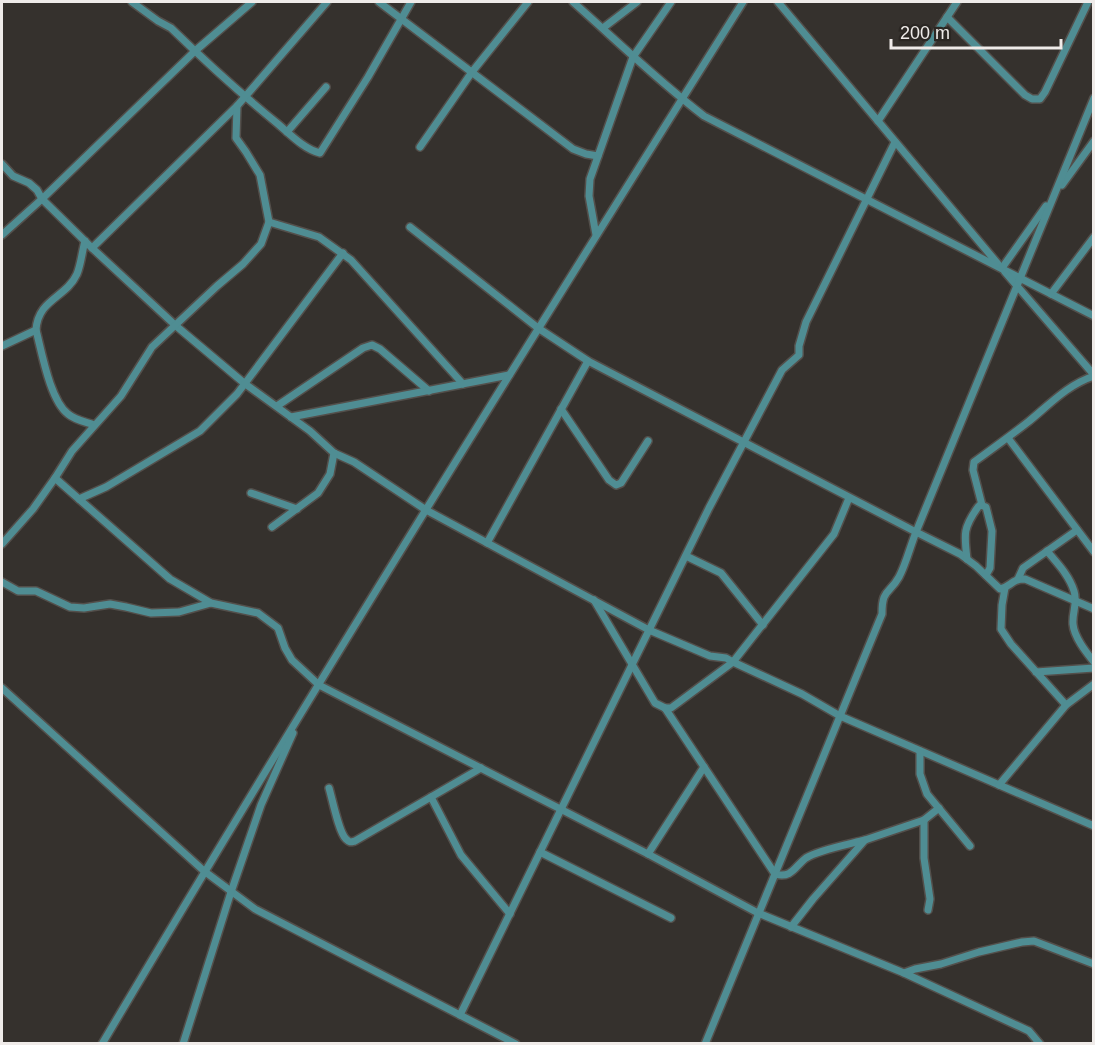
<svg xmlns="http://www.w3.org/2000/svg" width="1095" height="1045" font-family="Helvetica,sans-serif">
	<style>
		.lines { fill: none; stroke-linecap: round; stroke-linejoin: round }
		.minor-casing { stroke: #534f4b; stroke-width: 10 }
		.minor { stroke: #4f8d93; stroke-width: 7 }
	</style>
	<rect width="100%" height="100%" fill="#35312d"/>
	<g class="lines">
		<g class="minor-casing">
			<g id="minor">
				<path d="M132,2l26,19 13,7c35,34 70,66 107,96 13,11 26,25 42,29l48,-76 43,-75"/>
				<path d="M379,2l194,147 13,5 12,2"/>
				<path d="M573,2c43,38 85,79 131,114l390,200"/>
				<path d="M778,2l220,262"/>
				<path d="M947,17l78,78 7,4h8l5,-7 43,-90"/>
				<path d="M603,28l34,-26"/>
				<path d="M878,121l79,-119"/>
				<path d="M287,132l39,-45"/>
				<path d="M420,147l52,-75 56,-70"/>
				<path d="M2,164l11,12 16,7 8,7 5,9 50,49 83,77 69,58 66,48 24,22 20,9 72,48 223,120 61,26 16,2 7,4 69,32 38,22 254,110"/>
				<path d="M1062,185l32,-44"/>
				<path d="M269,222l50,15 32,23 112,124"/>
				<path d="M410,227l128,101 50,33 328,171 44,22 16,12 24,23c11,-2 11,-10 25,-10l69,30"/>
				<path d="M2,235l40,-36 153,-148 57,-49"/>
				<path d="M596,235l-7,-39 1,-17 43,-122 38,-55"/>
				<path d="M85,241c-3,11 -4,23 -8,33 -11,24 -39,25 -41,56 6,23 14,70 32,84 7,6 18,8 26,11"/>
				<path d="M92,248l145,-142"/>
				<path d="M1002,268l44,-62"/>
				<path d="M1005,272l89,103"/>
				<path d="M1051,294l43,-57"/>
				<path d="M2,346l34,-16"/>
				<path d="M277,406l86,-58 9,-3 8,4 49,42"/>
				<path d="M561,409l48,71 7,5 5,-2 27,-42"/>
				<path d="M291,417l218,-42"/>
				<path d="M1008,438l86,114"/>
				<path d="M55,478l115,101 41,24 47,10 20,15 7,20 7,12 27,25 329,169 110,59 146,60 125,58 11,13"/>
				<path d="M251,493l46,16"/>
				<path d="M79,499l27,-12 94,-56 37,-37 106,-141"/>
				<path d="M982,505l-9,-35 1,-8c18,-13 36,-26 54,-40 21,-17 39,-37 66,-46"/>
				<path d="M272,527l46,-34 12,-19 4,-21"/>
				<path d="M487,543l101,-182"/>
				<path d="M2,544l31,-35 22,-31 17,-27 49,-55 31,-49 65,-61 26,-22 18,-20 8,-22 -9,-47 -14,-23 -10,-14 1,-32 90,-104"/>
				<path d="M1047,551c10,12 22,24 27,40 4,12 -2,21 -1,33 1,13 13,28 21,38"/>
				<path d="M686,556l35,17 42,52"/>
				<path d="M967,559c-3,-25 -4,-31 11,-52l2,-2 6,2 6,24 -2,37 -4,7"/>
				<path d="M1018,579l5,-11 54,-38"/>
				<path d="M2,582l16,9h18l34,16 14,1 26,-4 16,3 25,6 28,-1 32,-9"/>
				<path d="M1005,588l-3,17 -1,24 10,15 55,61"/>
				<path d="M594,600l61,103 10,5h6l62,-46 101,-128 15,-36"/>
				<path d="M1036,672l58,-4"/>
				<path d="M2,688l202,183 51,38 261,135"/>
				<path d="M665,708l110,166c17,5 20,-8 31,-16 12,-8 44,-14 59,-18"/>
				<path d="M920,751v23l7,20 43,52"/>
				<path d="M999,785l67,-80 28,-21"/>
				<path d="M329,788c3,10 10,45 17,51 4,4 5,3 9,2l126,-73"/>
				<path d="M431,797l30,58 49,59"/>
				<path d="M924,820v38l6,41 -2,11"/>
				<path d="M540,852l131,66"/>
				<path d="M648,854l56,-87"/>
				<path d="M791,927l22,-28 52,-59 59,-20 15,-12"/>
				<path d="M904,973l11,-4 26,-5 38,-12 43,-10 12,-1 60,23"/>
				<path d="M460,1015l249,-507 73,-138 17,-15v-9l7,-24 89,-180"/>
				<path d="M102,1044c208,-351 424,-697 641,-1042"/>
				<path d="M183,1044l48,-152 30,-87 32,-72"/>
				<path d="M705,1044l177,-430c0,-26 7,-19 17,-37 7,-13 11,-30 17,-45l178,-434"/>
			</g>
		</g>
		<use href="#minor" class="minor"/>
	</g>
	<rect width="1095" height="1045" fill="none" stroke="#efebe9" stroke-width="6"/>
	<path d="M891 39v9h170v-9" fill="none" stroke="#efebe9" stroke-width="3"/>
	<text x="900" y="39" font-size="18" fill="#efebe9" stroke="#2b2723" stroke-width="4.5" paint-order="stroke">200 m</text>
</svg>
